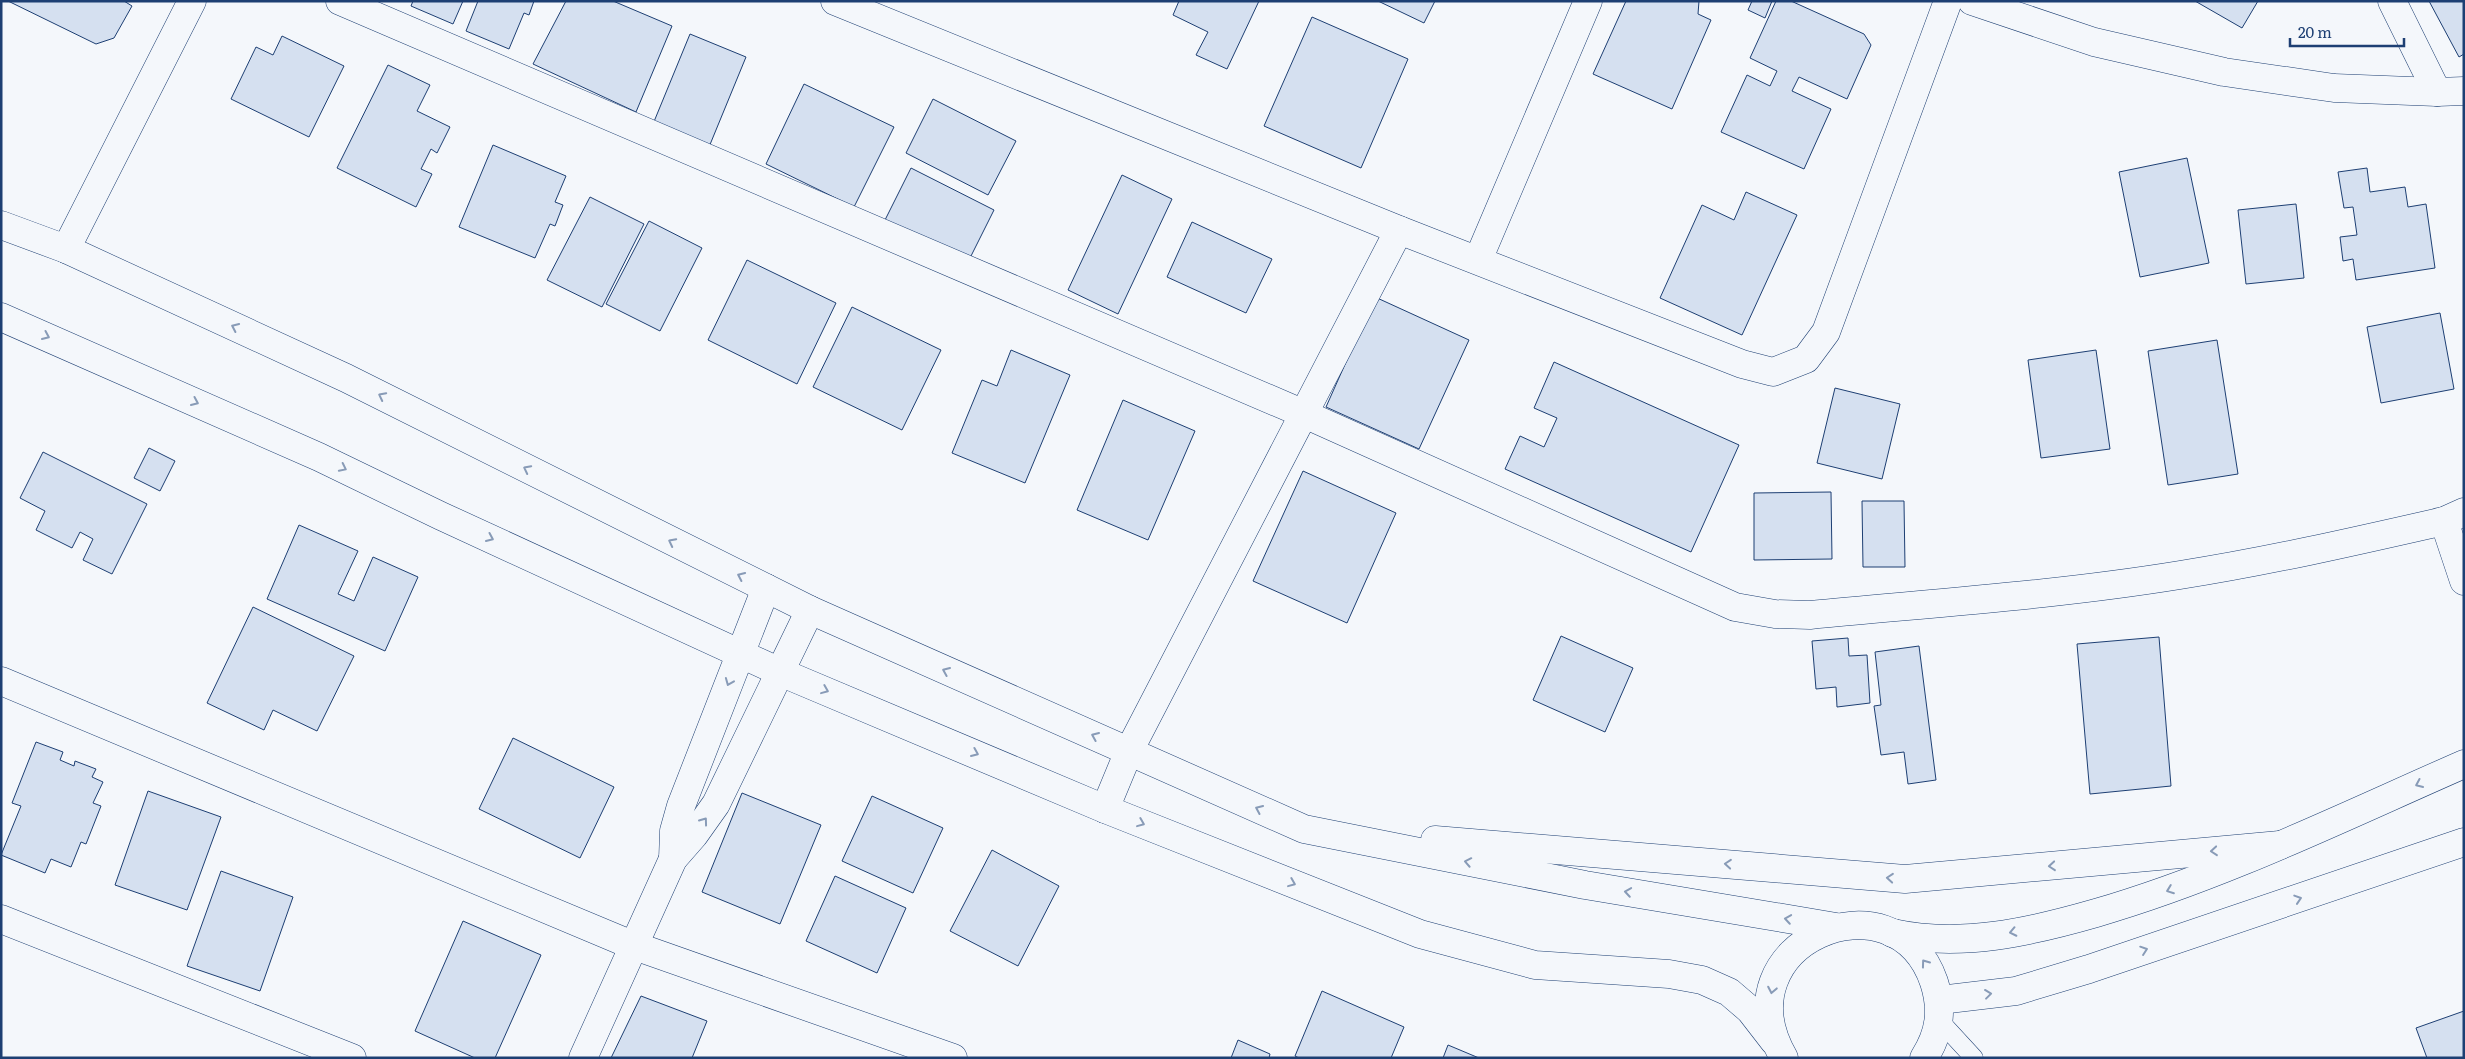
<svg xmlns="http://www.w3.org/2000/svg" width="2465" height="1059" font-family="Literata,serif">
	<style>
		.building { fill: #d5e0f0; stroke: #1d3f73 }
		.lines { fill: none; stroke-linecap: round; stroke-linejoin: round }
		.lane-casing { stroke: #1d3f73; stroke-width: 19 }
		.street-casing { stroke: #1d3f73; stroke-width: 29 }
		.secondary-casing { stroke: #1d3f73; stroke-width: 29 }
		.lane { stroke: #f4f7fb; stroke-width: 18 }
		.street { stroke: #f4f7fb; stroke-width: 28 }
		.secondary { stroke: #f4f7fb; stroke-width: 28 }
		.oneway { stroke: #889bb7 }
	</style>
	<rect width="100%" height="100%" fill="#f4f7fb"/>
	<g class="building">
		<path d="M8,1h116l8,5 -18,32 -18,6z"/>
		<path d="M413,1h50l-10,23 -42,-18z"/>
		<path d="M478,1h56l-5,14 -5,-2 -15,36 -43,-18z"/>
		<path d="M566,1h47l59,25 -36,86 -103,-48z"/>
		<path d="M1179,1h80l-32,68 -31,-14 12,-23 -35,-17z"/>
		<path d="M1378,1h57l-11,22z"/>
		<path d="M1626,1h73l-1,13 13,6 -39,89 -79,-35z"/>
		<path d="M1752,1h20l-7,17 -17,-8z"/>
		<path d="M1776,1h15l73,33 7,11 -24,54 -48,-22 -7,14 39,18 -27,60 -83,-37 26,-57 23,11 7,-15 -27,-13z"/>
		<path d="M2195,1h63l-16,27z"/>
		<path d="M2429,1h35v53l-5,3z"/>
		<path d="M1312,17l96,42 -47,109 -97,-42z"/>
		<path d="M690,34l56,23 -37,90 -56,-23z"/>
		<path d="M282,36l62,30 -35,71 -78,-38 25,-52 17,8z"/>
		<path d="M388,65l42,20 -13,26 33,16 -13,26 -6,-4 -10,20 11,5 -16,33 -79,-39z"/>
		<path d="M804,84l90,43 -40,80 -88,-43z"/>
		<path d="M933,99l83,42 -28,54 -82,-42z"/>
		<path d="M493,145l73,31 -11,26 8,3 -8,21 -5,-2 -15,34 -76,-31z"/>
		<path d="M2187,158l22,105 -69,14 -21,-105z"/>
		<path d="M911,168l83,42 -27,54 -83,-42z"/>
		<path d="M2367,168l3,24 35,-5 3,20 18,-3 9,64 -79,12 -3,-21 -10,2 -3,-24 17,-2 -4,-28 -9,1 -6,-36z"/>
		<path d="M1122,175l50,24 -54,115 -50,-24z"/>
		<path d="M1746,192l51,23 -55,120 -82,-37 42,-93 32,15z"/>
		<path d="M590,197l54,27 -42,83 -55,-27z"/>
		<path d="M2296,204l8,74 -58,6 -8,-74z"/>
		<path d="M649,221l53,27 -42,83 -54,-27z"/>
		<path d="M1192,222l80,37 -26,54 -79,-36z"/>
		<path d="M747,260l89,43 -39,81 -89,-44z"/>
		<path d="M1375,297l94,43 -50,109 -93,-42z"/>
		<path d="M852,307l89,43 -39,80 -89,-43z"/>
		<path d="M2440,313l14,76 -73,14 -14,-76z"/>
		<path d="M2217,340l21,134 -70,11 -20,-134z"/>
		<path d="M1011,350l59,25 -45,108 -73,-30 30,-73 15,6z"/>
		<path d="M2096,350l14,99 -69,9 -13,-98z"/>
		<path d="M1554,362l185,83 -48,107 -186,-83 15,-33 24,11 13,-29 -23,-10z"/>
		<path d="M1835,388l65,16 -18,75 -65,-16z"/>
		<path d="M1123,400l72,31 -47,109 -71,-30z"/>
		<path d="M149,448l26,13 -15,30 -26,-13z"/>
		<path d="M43,452l104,52 -35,70 -29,-14 10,-21 -13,-7 -8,16 -36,-18 9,-19 -25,-13z"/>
		<path d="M1303,471l93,42 -49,110 -94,-42z"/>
		<path d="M1831,492l1,67 -78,1v-67z"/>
		<path d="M1862,501h42l1,66h-42z"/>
		<path d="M299,525l59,26 -20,43 16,7 19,-44 45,20 -33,74 -118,-52z"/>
		<path d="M253,607l101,49 -37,75 -44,-21 -9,20 -57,-27z"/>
		<path d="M1561,636l72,32 -28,64 -72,-32z"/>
		<path d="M2159,637l12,149 -81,8 -13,-150z"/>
		<path d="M1848,638l1,18 18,-1 3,48 -33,4 -1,-20 -20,2 -4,-48z"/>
		<path d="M1919,646l17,134 -28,4 -4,-32 -23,3 -7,-49 7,-1 -6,-53z"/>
		<path d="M513,738l101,49 -34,71 -101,-49z"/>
		<path d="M36,742l27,10 -3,8 14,6 1,-5 21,8 -4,8 11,5 -10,21 8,3 -15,38 -5,-2 -10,25 -20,-8 -6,14 -44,-18 20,-49 -9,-3z"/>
		<path d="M148,791l73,26 -34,93 -72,-25z"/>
		<path d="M742,793l79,32 -41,99 -78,-32z"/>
		<path d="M872,796l71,32 -30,65 -71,-32z"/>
		<path d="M992,850l67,36 -41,80 -68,-35z"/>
		<path d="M221,871l72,26 -33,94 -73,-25z"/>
		<path d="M835,876l71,32 -29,65 -71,-32z"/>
		<path d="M463,921l78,34 -46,103h-20l-60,-27z"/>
		<path d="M1322,991l82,36 -13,31h-92l-4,-2z"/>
		<path d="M641,996l66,25 -15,37h-81z"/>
		<path d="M2464,1011v47h-37l-11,-30z"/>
		<path d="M1238,1040l32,14 -1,4h-38z"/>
		<path d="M1448,1045l31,13h-36z"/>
	</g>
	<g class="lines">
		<g class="lane-casing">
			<path id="lane" d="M1939,1020l35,38"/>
		</g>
		<g class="street-casing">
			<g id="street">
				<path d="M340,1l962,412 433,194 40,7 35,1c124,-12 247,-20 370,-40 89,-14 176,-34 264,-54l20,-9"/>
				<path d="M835,1l564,229 343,134 31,8 33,-13 20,-27 122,-331"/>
				<path d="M1972,1l122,41 130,30 110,16 103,4 27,-1"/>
				<path d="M2392,1l45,91"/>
				<path d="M66,249l126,-248"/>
				<path d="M1478,260l110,-259"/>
				<path d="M2444,521l20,60"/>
				<path d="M1,681l631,264 321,113"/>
				<path d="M1105,809l24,-58 270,-521"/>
				<path d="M673,859l1,-28 7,-25 85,-218"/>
				<path d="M1,919l351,139"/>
				<path d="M583,1058l90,-199 21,-24 22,-31 94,-194"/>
			</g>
		</g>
		<g class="secondary-casing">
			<g id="secondary">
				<path d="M1,225l65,24 280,129 464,232 494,219 281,56 251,42"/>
				<path d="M1,317l318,140 122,59 339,156 325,137 315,125 115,31 134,9 33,6 27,12 21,18 24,31"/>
				<path d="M1435,840l470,39 375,-34"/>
				<path d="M1892,933c69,15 138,-1 204,-20 127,-37 247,-96 368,-149"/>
				<path d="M1940,1000l76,-9 73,-22 375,-127"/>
				<path d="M1784,1058c-67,-115 111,-190 150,-76 9,28 6,51 -10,76"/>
			</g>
		</g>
		<use href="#lane" class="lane"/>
		<use href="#street" class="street"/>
		<use href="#secondary" class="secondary"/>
	</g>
	<defs><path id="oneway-chevron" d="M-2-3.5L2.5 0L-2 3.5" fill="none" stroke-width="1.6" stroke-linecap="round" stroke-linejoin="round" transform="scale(1.25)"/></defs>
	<g class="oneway">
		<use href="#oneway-chevron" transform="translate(235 327) rotate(-155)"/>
		<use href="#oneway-chevron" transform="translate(46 336) rotate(24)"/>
		<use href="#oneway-chevron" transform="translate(382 396) rotate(-153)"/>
		<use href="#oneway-chevron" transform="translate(195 402) rotate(24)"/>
		<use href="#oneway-chevron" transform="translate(343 468) rotate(26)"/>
		<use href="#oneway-chevron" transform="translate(527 469) rotate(-153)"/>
		<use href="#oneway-chevron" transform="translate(490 538) rotate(24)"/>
		<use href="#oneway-chevron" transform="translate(672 542) rotate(-153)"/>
		<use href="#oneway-chevron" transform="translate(741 576) rotate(-155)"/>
		<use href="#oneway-chevron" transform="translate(946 671) rotate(-157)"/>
		<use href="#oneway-chevron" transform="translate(729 682) rotate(112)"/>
		<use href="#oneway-chevron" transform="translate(825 690) rotate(22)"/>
		<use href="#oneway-chevron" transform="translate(1095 736) rotate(-157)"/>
		<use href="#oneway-chevron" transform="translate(975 753) rotate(23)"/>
		<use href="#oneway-chevron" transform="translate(2419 784) rotate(156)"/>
		<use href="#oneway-chevron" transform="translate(1259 809) rotate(-156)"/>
		<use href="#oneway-chevron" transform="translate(704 821) rotate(-54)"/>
		<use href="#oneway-chevron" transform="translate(1141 823) rotate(22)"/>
		<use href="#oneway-chevron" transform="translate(2214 851) rotate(175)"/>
		<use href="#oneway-chevron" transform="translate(1468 862) rotate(-169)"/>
		<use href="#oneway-chevron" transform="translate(1728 864) rotate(-175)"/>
		<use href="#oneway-chevron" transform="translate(2052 866) rotate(175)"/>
		<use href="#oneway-chevron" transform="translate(1890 878) rotate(-175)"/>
		<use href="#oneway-chevron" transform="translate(1292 883) rotate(22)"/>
		<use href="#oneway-chevron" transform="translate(2170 890) rotate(159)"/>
		<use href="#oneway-chevron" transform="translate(1628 892) rotate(-171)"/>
		<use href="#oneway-chevron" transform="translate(2298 899) rotate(-18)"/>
		<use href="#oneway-chevron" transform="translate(1788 919) rotate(-171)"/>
		<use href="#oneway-chevron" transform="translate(2013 932) rotate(168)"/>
		<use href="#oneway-chevron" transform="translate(2144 950) rotate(-19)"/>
		<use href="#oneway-chevron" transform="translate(1925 963) rotate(-126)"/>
		<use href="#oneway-chevron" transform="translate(1772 990) rotate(101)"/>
		<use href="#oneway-chevron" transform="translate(1988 994) rotate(-7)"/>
	</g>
	<rect width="2465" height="1059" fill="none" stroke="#1d3f73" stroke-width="5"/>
	<path d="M2290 38v8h114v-8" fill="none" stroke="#1d3f73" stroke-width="2.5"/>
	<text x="2298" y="38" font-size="15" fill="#1d3f73" stroke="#f4f7fb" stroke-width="4" paint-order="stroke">20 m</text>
</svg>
